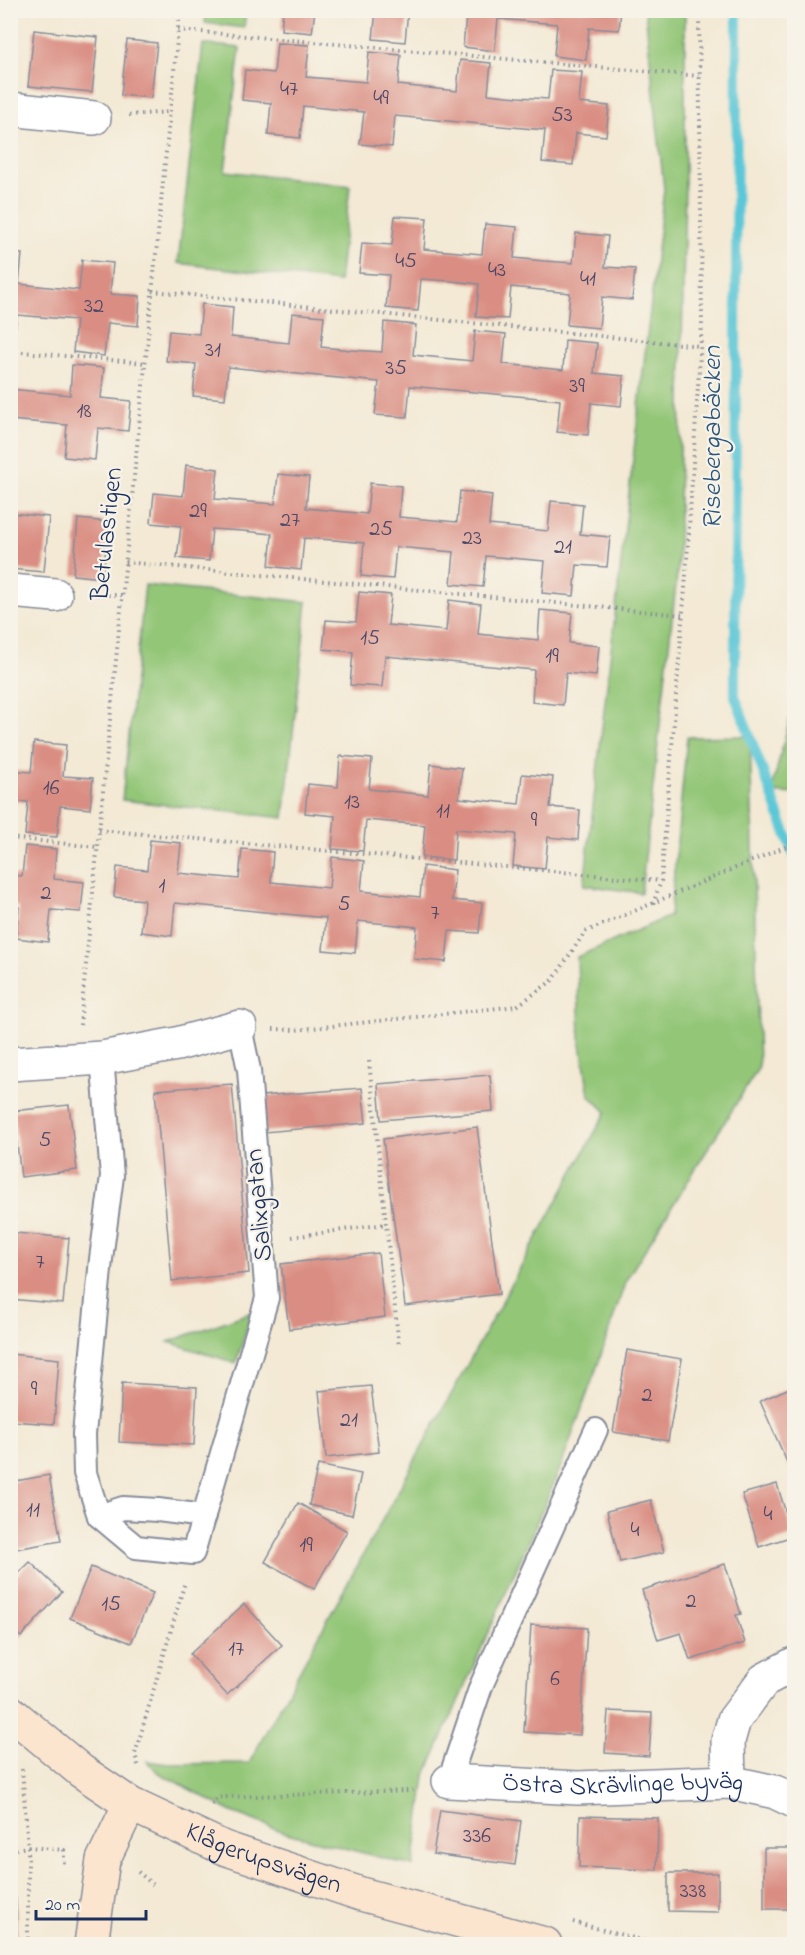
<svg xmlns="http://www.w3.org/2000/svg" width="805" height="1955" font-family="'Indie Flower',sans-serif">
	<style>
		.green { fill: #93c677; stroke: #577a6a; stroke-width: 1.5 }
		.lines { fill: none; stroke-linecap: round; stroke-linejoin: round }
		.stream { stroke: #5cc7d7; stroke-width: 10 }
		.building { fill: #da8e83 }
		.lane-casing { stroke: #878c99; stroke-width: 26 }
		.street-casing { stroke: #878c99; stroke-width: 36 }
		.secondary-casing { stroke: #878c99; stroke-width: 36 }
		.path { stroke: #878c99; stroke-width: 4; stroke-dasharray: 1.5 4.5; stroke-linecap: butt }
		.lane { stroke: #fff; stroke-width: 22 }
		.street { stroke: #fff; stroke-width: 33 }
		.secondary { stroke: #fbe5cf; stroke-width: 33 }
		.labels { text-anchor: middle; dominant-baseline: central; stroke-width: 4.5; stroke-linejoin: round; paint-order: stroke }
		.number-label { font-size: 22px; fill: #4b4767 }
		.street-label { font-size: 26px; fill: #1b2f5e; stroke: #f7f3e8 }
		.water-label { font-size: 27px; font-style: italic; fill: #2b557c; stroke: #f7f3e8 }
	</style>
	<rect width="100%" height="100%" fill="#f7f3e8"/>
	<filter id="ink" filterUnits="userSpaceOnUse"><feTurbulence type="fractalNoise" baseFrequency=".0167" numOctaves="2"/><feDisplacementMap in="SourceGraphic" scale="12" xChannelSelector="R" yChannelSelector="G"/><feConvolveMatrix kernelMatrix="1 2 1 2 8 2 1 2 1" color-interpolation-filters="sRGB"/></filter>
	<filter id="wash" filterUnits="userSpaceOnUse"><feTurbulence type="fractalNoise" baseFrequency=".008" numOctaves="4" result="noise"/><feDisplacementMap in="SourceGraphic" scale="24" xChannelSelector="R" yChannelSelector="G"/><feGaussianBlur stdDeviation="1.35" result="paint"/><feColorMatrix in="noise" values="0 0 0 0 0 0 0 0 0 0 0 0 0 0 0 0 0 1.4 0 .05"/><feComposite in="paint" operator="in"/></filter>
	<g filter="url(#wash)">
		<rect width="100%" height="100%" fill="#f3e9d4"/>
		<g class="green">
			<path d="M206,11h40l-2,17 -39,-5z"/>
			<path d="M645,11h40v171l-7,384 -37,327 -57,-8 80,-696z"/>
			<path d="M203,44l37,4 -15,123 125,15 -11,96 -161,-19z"/>
			<path d="M145,585l162,17 -23,216 -162,-18z"/>
			<path d="M794,702v92l-23,-2z"/>
			<path d="M750,736l9,331 -133,213 -29,87 -39,107 -133,303 -12,89 -126,-33 -55,-21 -75,-40 -9,-11 20,3 81,-1 357,-651 -17,-17 -9,-57 -3,-81 93,-41 17,-179z"/>
			<path d="M252,1312l-16,51 -68,-21z"/>
		</g>
		<g class="lines">
			<path class="stream" d="M737,10l-2,686 59,159"/>
		</g>
		<g id="blocks">
			<g class="building">
				<path d="M283,10h32l-3,23 -31,-3z"/>
				<path d="M376,10h32l-3,32 -32,-3z"/>
				<path d="M429,10h192l-2,20 -30,-2 -3,32 -32,-4 3,-32 -59,-5 -3,32 -32,-4 3,-31 -37,-4z"/>
				<path d="M34,30l64,7 -6,55 -64,-6z"/>
				<path d="M127,40l30,3 -6,55 -30,-3z"/>
				<path d="M277,43l32,2 -3,32 60,5 3,-30 32,3 -3,30 59,6 3,-31 31,3 -3,31 30,3 30,2 3,-29 31,2 -3,31 30,3 -3,30 -30,-3 -3,32 -31,-3 3,-32 -150,-14 -3,31 -32,-3 4,-32 -61,-6 -3,32 -32,-3 3,-32 -29,-3 3,-30 29,3z"/>
				<path d="M395,216l32,2 -3,31 58,5 3,-30 32,3 -3,31 30,3 29,2 3,-30 32,3 -3,31 30,2 -3,31 -30,-3 -3,31 -32,-3 3,-32 -59,-6 -3,32 -32,-2 3,-33 -28,-3 -30,-2 -3,32 -32,-3 3,-33 -30,-2 3,-30 30,2z"/>
				<path d="M10,253l12,1 -3,30 60,6 3,-30 31,3 -3,31 30,2 -2,30 -30,-3 -4,33 -31,-4 3,-32 -59,-5 -4,32 -3,-1z"/>
				<path d="M202,304l31,3 -2,30 58,6 3,-30 32,3 -3,31 30,3 31,2 2,-30 32,3 -3,30 59,6 3,-30 31,3 -3,30 60,6 2,-30 32,3 -3,30 30,3 -3,30 -30,-3 -3,32 -31,-3 3,-32 -150,-14 -3,31 -32,-2 4,-33 -151,-15 -3,32 -32,-3 3,-32 -30,-3 3,-30 30,3z"/>
				<path d="M72,365l32,3 -3,30 30,3 -3,30 -30,-3 -3,32 -31,-3 3,-32 -57,-5v-31l60,6z"/>
				<path d="M186,465l32,4 -3,30 60,5 3,-30 31,3 -3,31 61,6 3,-31 31,3 -2,31 58,5 3,-31 32,4 -3,30 59,6 3,-30 32,3 -3,30 30,3 -3,30 -30,-2 -3,31 -32,-3 3,-32 -59,-5 -3,31 -32,-3 3,-32 -58,-5 -3,32 -32,-3 3,-33 -30,-3 -30,-2 -3,32 -32,-4 3,-32 -29,-3 -31,-2 -3,32 -32,-3 4,-32 -30,-3 3,-30 29,3z"/>
				<path d="M10,513l39,4 -5,55 -34,-3z"/>
				<path d="M78,519l30,3 -5,56 -30,-3z"/>
				<path d="M359,592l32,3 -3,30 58,6 3,-31 32,4 -3,30 60,6 2,-30 32,3 -3,30 30,3 -3,30 -30,-3 -3,32 -31,-3 2,-32 -149,-14 -3,31 -32,-2 3,-33 -30,-3 3,-29 30,2z"/>
				<path d="M34,742l32,3 -3,31 30,2 -3,31 -30,-3 -3,31 -32,-2 3,-33 -18,-1v-31l21,2z"/>
				<path d="M340,756l32,3 -3,30 59,6 3,-31 31,4 -3,30 60,6 3,-30 31,3 -3,30 30,3 -2,30 -30,-3 -3,32 -32,-3 3,-32 -60,-5 -2,31 -32,-3 3,-32 -59,-5 -3,31 -31,-2 3,-33 -30,-3 3,-29 30,3z"/>
				<path d="M150,840l31,3 -3,30 61,6 3,-30 31,3 -2,30 58,6 3,-31 32,4 -3,30 59,6 3,-31 32,4 -3,30 30,3 -3,30 -30,-2 -3,31 -32,-3 3,-32 -59,-6 -3,32 -32,-3 3,-32 -151,-15 -3,33 -31,-4 3,-32 -30,-3 3,-30 30,3z"/>
				<path d="M25,846l31,3 -2,30 30,3 -3,30 -30,-2 -3,32 -32,-4 3,-31 -9,-1v-31l12,1z"/>
				<path d="M490,1075l3,36 -112,9 -3,-36z"/>
				<path d="M232,1084l17,189 -77,8 -17,-191z"/>
				<path d="M362,1088l4,35 -102,9 -3,-36z"/>
				<path d="M69,1105l8,65 -56,7 -8,-66z"/>
				<path d="M477,1127l22,167 -94,12 -22,-167z"/>
				<path d="M16,1233l53,5 -6,66 -53,-5z"/>
				<path d="M378,1253l7,64 -96,12 -8,-65z"/>
				<path d="M627,1350l55,9 -14,82 -55,-9z"/>
				<path d="M10,1354l49,5 -5,65 -44,-3z"/>
				<path d="M122,1383l75,4 -3,58 -75,-3z"/>
				<path d="M371,1386l8,66 -53,6 -7,-67z"/>
				<path d="M794,1386v92l-34,-77z"/>
				<path d="M318,1465l43,9 -9,41 -43,-10z"/>
				<path d="M49,1475l12,66 -51,9v-68z"/>
				<path d="M777,1484l16,52 -34,11 -17,-53z"/>
				<path d="M651,1500l13,52 -44,10 -13,-51z"/>
				<path d="M298,1503l49,28 -33,58 -49,-27z"/>
				<path d="M30,1562l32,30 -41,45 -11,-10v-45z"/>
				<path d="M725,1564l16,50 -5,1 9,28 -55,17 -9,-27 -23,7 -16,-50z"/>
				<path d="M91,1567l62,26 -22,50 -61,-25z"/>
				<path d="M244,1604l38,41 -55,50 -37,-41z"/>
				<path d="M531,1625l56,3 -7,107 -56,-3z"/>
				<path d="M794,1682v15l-4,-13z"/>
				<path d="M608,1711l44,2 -3,43 -44,-3z"/>
				<path d="M440,1810l81,11 -6,44 -82,-11z"/>
				<path d="M580,1816l78,2 -1,52 -78,-3z"/>
				<rect x="764" y="1848" width="30" height="61"/>
				<path d="M668,1873h50v39l-50,-1z"/>
				<path d="M10,1898h6l1,46h-7z"/>
			</g>
		</g>
	</g>
	<g filter="url(#ink)">
		<use href="#blocks" fill-opacity="0" stroke="#878c99" stroke-width="1.5"/>
		<g class="lines">
			<g class="lane-casing">
				<g id="lane">
					<path d="M102,1058l10,118 -11,83 -17,175 1,39 14,43 37,31 57,6 74,-255 -18,-228 -9,-43"/>
					<path d="M99,1516l24,-8 35,2 46,6"/>
					<path d="M449,1781l32,-95 115,-256"/>
				</g>
			</g>
			<g class="street-casing">
				<g id="street">
					<path d="M10,109l84,9"/>
					<path d="M10,591l45,4"/>
					<path d="M10,1064l92,-6 75,-14 63,-17"/>
					<path id="s1" d="M449,1781l129,7 151,-6 46,10 19,9"/>
					<path d="M729,1782l-1,-41 6,-21 30,-40 30,-16"/>
				</g>
			</g>
			<g class="secondary-casing">
				<g id="secondary">
					<path id="s2" d="M10,1712l71,59 49,33 94,44 137,46 184,50"/>
					<path d="M91,1944l12,-84 27,-56"/>
				</g>
			</g>
			<g class="path">
				<path d="M178,30l521,46"/>
				<path d="M129,115l41,-3"/>
				<path d="M152,291l548,55"/>
				<path d="M10,351l135,12"/>
				<path d="M125,562l557,53"/>
				<path d="M90,595h32"/>
				<path d="M99,830l562,51"/>
				<path d="M10,838l87,9"/>
				<path d="M653,904l8,-23 25,-306 16,-252 -3,-313"/>
				<path d="M80,1025l100,-1015"/>
				<path d="M273,1029l22,1 222,-24 36,-26 32,-48 209,-89"/>
				<path d="M369,1061l30,286"/>
				<path d="M292,1237l94,-13"/>
				<path d="M138,1765l-3,-11 50,-172"/>
				<path d="M22,1769l6,78v97"/>
				<path d="M212,1805l4,-7 8,-1 185,-6 7,-2"/>
				<path d="M10,1850l18,-3 36,3v16"/>
				<path d="M138,1872l18,15"/>
				<path d="M573,1922l84,22"/>
			</g>
			<use href="#lane" class="lane"/>
			<use href="#street" class="street"/>
			<use href="#secondary" class="secondary"/>
		</g>
	</g>
	<g class="labels">
		<g class="number-label">
			<text x="289" y="90">47</text>
			<text x="381" y="99">49</text>
			<text x="562" y="116">53</text>
			<text x="406" y="262">45</text>
			<text x="497" y="271">43</text>
			<text x="588" y="280">41</text>
			<text x="94" y="307">32</text>
			<text x="213" y="351">31</text>
			<text x="396" y="369">35</text>
			<text x="577" y="387">39</text>
			<text x="84" y="412">18</text>
			<text x="198" y="512">29</text>
			<text x="290" y="521">27</text>
			<text x="381" y="530">25</text>
			<text x="472" y="539">23</text>
			<text x="563" y="548">21</text>
			<text x="370" y="639">15</text>
			<text x="552" y="657">19</text>
			<text x="51" y="789">16</text>
			<text x="352" y="803">13</text>
			<text x="443" y="812">11</text>
			<text x="534" y="821">9</text>
			<text x="162" y="887">1</text>
			<text x="46" y="894">2</text>
			<text x="344" y="905">5</text>
			<text x="435" y="914">7</text>
			<text x="45" y="1141">5</text>
			<text x="40" y="1263">7</text>
			<text x="34" y="1390">9</text>
			<text x="647" y="1396">2</text>
			<text x="349" y="1421">21</text>
			<text x="33" y="1511">11</text>
			<text x="768" y="1515">4</text>
			<text x="635" y="1531">4</text>
			<text x="306" y="1546">19</text>
			<text x="691" y="1602">2</text>
			<text x="111" y="1605">15</text>
			<text x="236" y="1650">17</text>
			<text x="555" y="1680">6</text>
			<text x="477" y="1837">336</text>
			<text x="693" y="1892">338</text>
		</g>
		<g class="street-label">
			<text transform="translate(108 534) rotate(-84)">Betulastigen</text>
			<text transform="translate(260 1205) rotate(-95)">Salixgatan</text>
			<text stroke="none"><textPath href="#s1" startOffset="174">Östra Skrävlinge byväg</textPath></text>
			<text stroke="none"><textPath href="#s2" startOffset="296">Klågerupsvägen</textPath></text>
		</g>
		<g class="water-label">
			<text transform="translate(713 438) rotate(-90)">Risebergabäcken</text>
		</g>
	</g>
	<rect width="805" height="1955" fill="none" stroke="#f7f3e8" stroke-width="36"/>
	<path d="M36 1910v9h110v-9" fill="none" stroke="#1b2f5e" stroke-width="3"/>
	<text x="45" y="1910" font-size="18" fill="#1b2f5e" stroke="#f7f3e8" stroke-width="4.5" paint-order="stroke">20 m</text>
</svg>
